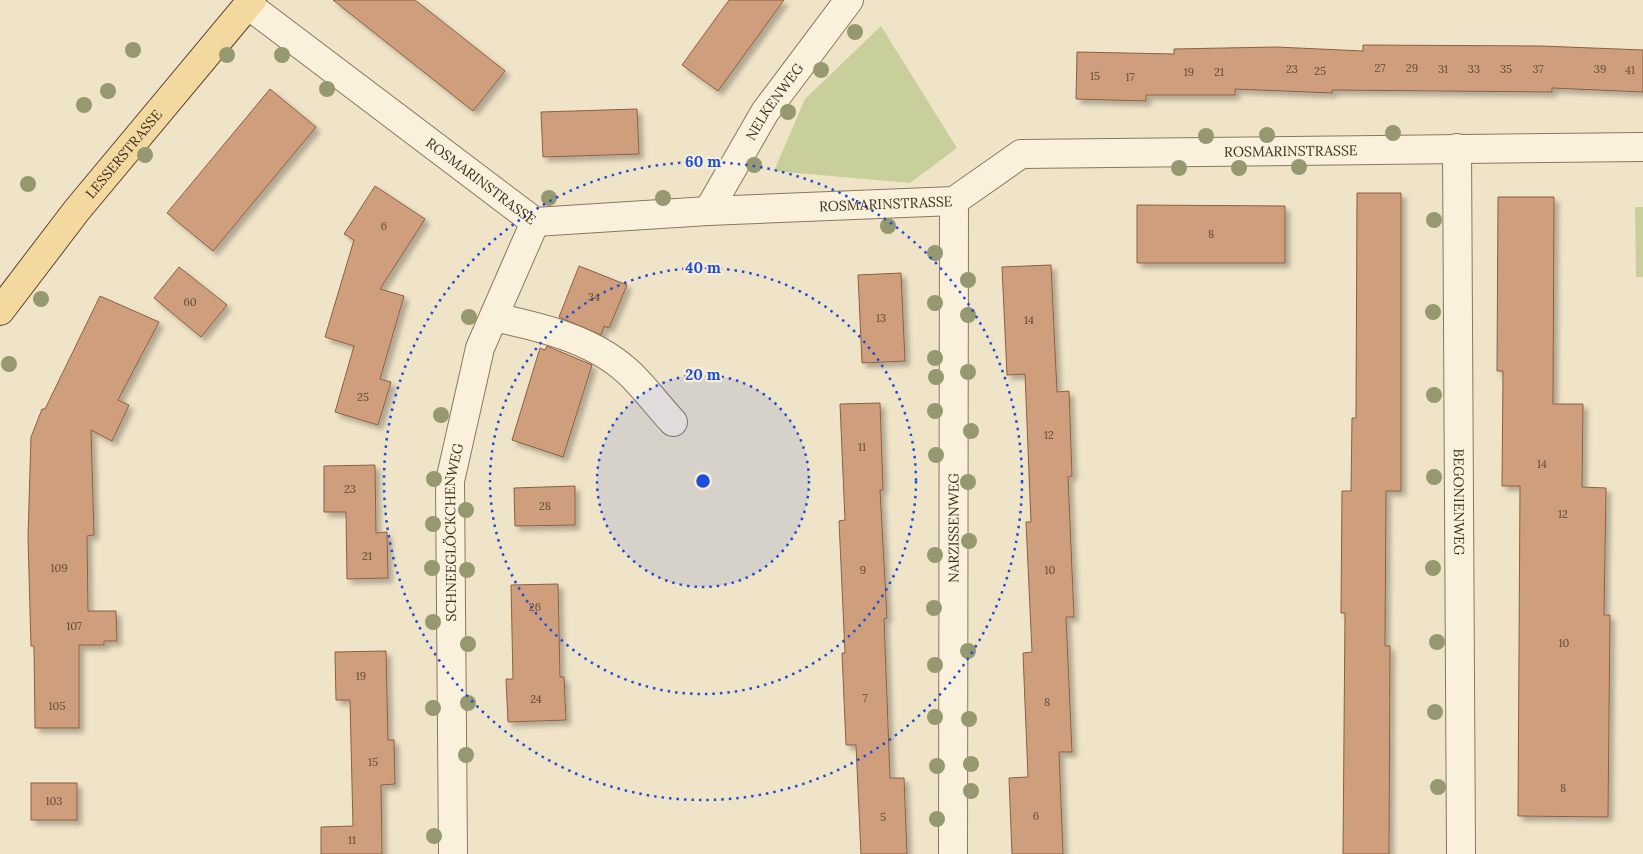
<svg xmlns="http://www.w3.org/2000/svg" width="1643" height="854" font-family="Lora,serif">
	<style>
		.green { fill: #c9cf9b }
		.building { fill: #cf9f7d; stroke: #8d5f41; filter: url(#shadow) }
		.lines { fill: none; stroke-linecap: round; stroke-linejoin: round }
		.minor-casing { stroke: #8d765c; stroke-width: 30 }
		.major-casing { stroke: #5b4430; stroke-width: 30 }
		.minor { stroke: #faf1dc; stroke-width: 28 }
		.major { stroke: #f3d9a0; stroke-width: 28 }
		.tree { fill: #96986f }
		.ring { fill: none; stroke: #1d4ed8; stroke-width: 2.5; stroke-dasharray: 2.5 5 }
		.labels { text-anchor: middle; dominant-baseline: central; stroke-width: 4.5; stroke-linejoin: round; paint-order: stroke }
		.number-label { font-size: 11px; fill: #624a37 }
		.street-label { font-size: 14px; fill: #3d2e20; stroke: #f7eed8 }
		.centre { fill: #1d4ed8; stroke: #f7eed8; stroke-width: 2.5 }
		.ring-label { font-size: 15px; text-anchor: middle; font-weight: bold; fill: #1d4ed8; stroke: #f7eed8; stroke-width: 4.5; stroke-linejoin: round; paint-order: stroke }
	</style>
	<defs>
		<filter id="shadow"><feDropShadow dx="4.5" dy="4.5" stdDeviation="2.5" flood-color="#0004"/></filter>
	</defs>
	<rect width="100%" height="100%" fill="#f0e4c8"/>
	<g class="green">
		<path d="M881,26l76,122 -47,35 -136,-12 31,-72z"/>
		<path d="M1635,207h8v70h-7z"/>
	</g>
	<g class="building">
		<path d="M333,0h82l90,71 -32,40z"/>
		<path d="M729,0h55l-66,91 -36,-26z"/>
		<path d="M1363,45l178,1 102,4v42l-91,-4v4l-220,-2v3l-97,-4v6h-89v6l-70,-2 1,-47 97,2v-5l102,-2 87,4z"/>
		<path d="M270,89l46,38 -103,124 -46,-38z"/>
		<path d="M637,109l2,45 -96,3 -2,-45z"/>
		<path d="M375,186l50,33 -45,70 24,7 -24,83 11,3 -13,43 -43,-13 19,-66 -29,-9 29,-97 -10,-6z"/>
		<path d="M1357,193h44v298h-15l-1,155h5l-1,208h-46l2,-241h-4l1,-122h9l1,-73h4z"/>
		<path d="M1498,197h56l-1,207h30l-1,83 24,1 -2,127h6l-2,202 -90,-1 2,-330h-18l1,-115h-6z"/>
		<path d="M1137,205l148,1v57h-148z"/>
		<path d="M1051,265l6,127 12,-1 3,85 -4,1 6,140h-8l6,135h-13l4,102h-51l-3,-76 19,-1 -5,-124 9,-1 -6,-130h5l-6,-148 -18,1 -5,-108z"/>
		<path d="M579,266l48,19 -18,43 -5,-2 -3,9 -42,-18z"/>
		<path d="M179,267l48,38 -26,32 -47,-39z"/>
		<path d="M901,273l4,88 -43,2 -4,-88z"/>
		<path d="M100,296l59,26 -41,78 11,5 -17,36 -21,-11 3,105 -7,1 1,75h28l1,30h-13v4h-25v83h-44l-1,-82h-3l-3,-109 3,-100 11,-28h3z"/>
		<path d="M547,346l45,19 -29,92 -51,-17 28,-92 5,2z"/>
		<path d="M880,403l3,87h-3l7,128 -3,1 6,159h14l3,76h-46l-5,-109h-10l-4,-92h3l-6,-132 6,-1 -5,-116z"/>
		<path d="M375,465l1,68 11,-1 1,46 -41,1 -1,-67h-22v-46z"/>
		<path d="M575,486v39l-60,1 -1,-38z"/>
		<path d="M558,584l2,93h4l2,43 -58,2 -2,-43h7l-2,-94z"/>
		<path d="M386,651l2,89h6l1,44 -14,1 1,69h-61v-27l32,-1 -3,-126h-14l-1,-48z"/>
		<rect x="31" y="783" width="46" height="37"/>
	</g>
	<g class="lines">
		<g class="minor-casing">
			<g id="minor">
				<path id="s1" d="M248,5l287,217 173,-11 246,-10 67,-47 622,-7"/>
				<path id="s2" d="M1457,148l4,706"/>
				<path id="s3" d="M708,211l57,-99 84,-112"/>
				<path d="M494,317c45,10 96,21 132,53 17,15 31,35 47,52"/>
				<path id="s4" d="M453,854l-3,-373 30,-133 55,-126"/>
				<path id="s5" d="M953,854l1,-653"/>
			</g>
		</g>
		<g class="major-casing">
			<g id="major">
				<path id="s6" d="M0,311l77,-101 175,-210"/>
			</g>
		</g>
		<use href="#minor" class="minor"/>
		<use href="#major" class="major"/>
	</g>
	<g class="tree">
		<circle cx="855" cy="32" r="8"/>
		<circle cx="133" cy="50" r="8"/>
		<circle cx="227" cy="55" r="8"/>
		<circle cx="282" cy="55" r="8"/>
		<circle cx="821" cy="70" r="8"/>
		<circle cx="327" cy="89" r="8"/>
		<circle cx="108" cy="91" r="8"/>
		<circle cx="84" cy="105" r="8"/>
		<circle cx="788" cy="112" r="8"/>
		<circle cx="1393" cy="133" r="8"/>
		<circle cx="1267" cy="135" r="8"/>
		<circle cx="1206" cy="136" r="8"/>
		<circle cx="145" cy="155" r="8"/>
		<circle cx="754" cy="165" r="8"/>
		<circle cx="1299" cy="167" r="8"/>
		<circle cx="1179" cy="168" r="8"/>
		<circle cx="1239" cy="168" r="8"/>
		<circle cx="28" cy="184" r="8"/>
		<circle cx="549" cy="198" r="8"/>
		<circle cx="663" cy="198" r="8"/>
		<circle cx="1434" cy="220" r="8"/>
		<circle cx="888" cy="226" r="8"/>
		<circle cx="935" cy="253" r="8"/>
		<circle cx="968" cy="280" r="8"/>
		<circle cx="41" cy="299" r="8"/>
		<circle cx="935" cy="303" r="8"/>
		<circle cx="1433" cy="312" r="8"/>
		<circle cx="968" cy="315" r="8"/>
		<circle cx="469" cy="317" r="8"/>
		<circle cx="935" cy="358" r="8"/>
		<circle cx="9" cy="364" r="8"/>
		<circle cx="968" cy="372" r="8"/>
		<circle cx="936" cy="377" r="8"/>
		<circle cx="1434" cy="395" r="8"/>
		<circle cx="935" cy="411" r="8"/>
		<circle cx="441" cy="415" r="8"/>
		<circle cx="971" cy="431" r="8"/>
		<circle cx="936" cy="455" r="8"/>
		<circle cx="1434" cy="477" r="8"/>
		<circle cx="434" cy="479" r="8"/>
		<circle cx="968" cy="482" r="8"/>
		<circle cx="466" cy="510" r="8"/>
		<circle cx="433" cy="524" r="8"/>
		<circle cx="969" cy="541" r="8"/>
		<circle cx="935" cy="555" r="8"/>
		<circle cx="432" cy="568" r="8"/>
		<circle cx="1433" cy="568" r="8"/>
		<circle cx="467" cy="570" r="8"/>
		<circle cx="934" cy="608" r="8"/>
		<circle cx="433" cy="622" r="8"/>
		<circle cx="1437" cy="642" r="8"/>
		<circle cx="468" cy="644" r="8"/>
		<circle cx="968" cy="651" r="8"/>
		<circle cx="935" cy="665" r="8"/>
		<circle cx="468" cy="703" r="8"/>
		<circle cx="433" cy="708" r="8"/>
		<circle cx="1435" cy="712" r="8"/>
		<circle cx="935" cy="717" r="8"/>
		<circle cx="969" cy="719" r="8"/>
		<circle cx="466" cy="755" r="8"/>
		<circle cx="971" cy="764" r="8"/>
		<circle cx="937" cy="766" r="8"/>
		<circle cx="1438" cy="787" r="8"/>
		<circle cx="971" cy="791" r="8"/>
		<circle cx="937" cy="819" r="8"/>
		<circle cx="434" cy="836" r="8"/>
	</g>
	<circle cx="703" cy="481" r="106" fill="#1d4ed8" fill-opacity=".12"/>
	<g class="ring">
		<circle cx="703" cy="481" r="106"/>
		<circle cx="703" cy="481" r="213"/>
		<circle cx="703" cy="481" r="319"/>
	</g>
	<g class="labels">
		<g class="number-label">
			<text x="1380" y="68">27</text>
			<text x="1412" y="68">29</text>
			<text x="1292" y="69">23</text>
			<text x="1443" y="69">31</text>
			<text x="1474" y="69">33</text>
			<text x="1506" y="69">35</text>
			<text x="1538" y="69">37</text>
			<text x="1600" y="69">39</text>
			<text x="1630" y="70">41</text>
			<text x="1320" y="71">25</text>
			<text x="1189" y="72">19</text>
			<text x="1219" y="72">21</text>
			<text x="1095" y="76">15</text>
			<text x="1130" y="77">17</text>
			<text x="384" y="226">6</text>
			<text x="1211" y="234">8</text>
			<text x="594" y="297">34</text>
			<text x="190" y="302">60</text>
			<text x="881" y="318">13</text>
			<text x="1029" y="320">14</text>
			<text x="363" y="397">25</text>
			<text x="1049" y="435">12</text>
			<text x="862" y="447">11</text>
			<text x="1542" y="464">14</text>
			<text x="350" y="489">23</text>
			<text x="545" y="506">28</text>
			<text x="1563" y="514">12</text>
			<text x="367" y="556">21</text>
			<text x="59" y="568">109</text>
			<text x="863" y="570">9</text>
			<text x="1050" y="570">10</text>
			<text x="535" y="607">26</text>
			<text x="74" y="626">107</text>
			<text x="1564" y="643">10</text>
			<text x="361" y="676">19</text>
			<text x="865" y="698">7</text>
			<text x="536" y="699">24</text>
			<text x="1047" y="702">8</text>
			<text x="57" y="706">105</text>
			<text x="373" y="762">15</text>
			<text x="1563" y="788">8</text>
			<text x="54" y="801">103</text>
			<text x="1036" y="816">6</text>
			<text x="883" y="817">5</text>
			<text x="352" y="840">11</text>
		</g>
		<g class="street-label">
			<text stroke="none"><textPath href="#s3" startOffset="128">NELKENWEG</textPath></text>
			<text stroke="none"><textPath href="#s1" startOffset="1131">ROSMARINSTRASSE</textPath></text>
			<text stroke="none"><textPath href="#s6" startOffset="200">LESSERSTRASSE</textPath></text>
			<text stroke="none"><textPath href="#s1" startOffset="292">ROSMARINSTRASSE</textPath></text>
			<text stroke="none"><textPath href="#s1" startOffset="711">ROSMARINSTRASSE</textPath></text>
			<text stroke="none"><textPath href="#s2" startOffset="354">BEGONIENWEG</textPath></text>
			<text stroke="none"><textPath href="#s5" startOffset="326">NARZISSENWEG</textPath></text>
			<text stroke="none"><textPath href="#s4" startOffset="322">SCHNEEGLÖCKCHENWEG</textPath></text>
		</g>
	</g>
	<circle cx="703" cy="481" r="8" class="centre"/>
	<g class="ring-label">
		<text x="703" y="167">60 m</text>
		<text x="703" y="273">40 m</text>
		<text x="703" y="380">20 m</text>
	</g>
</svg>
